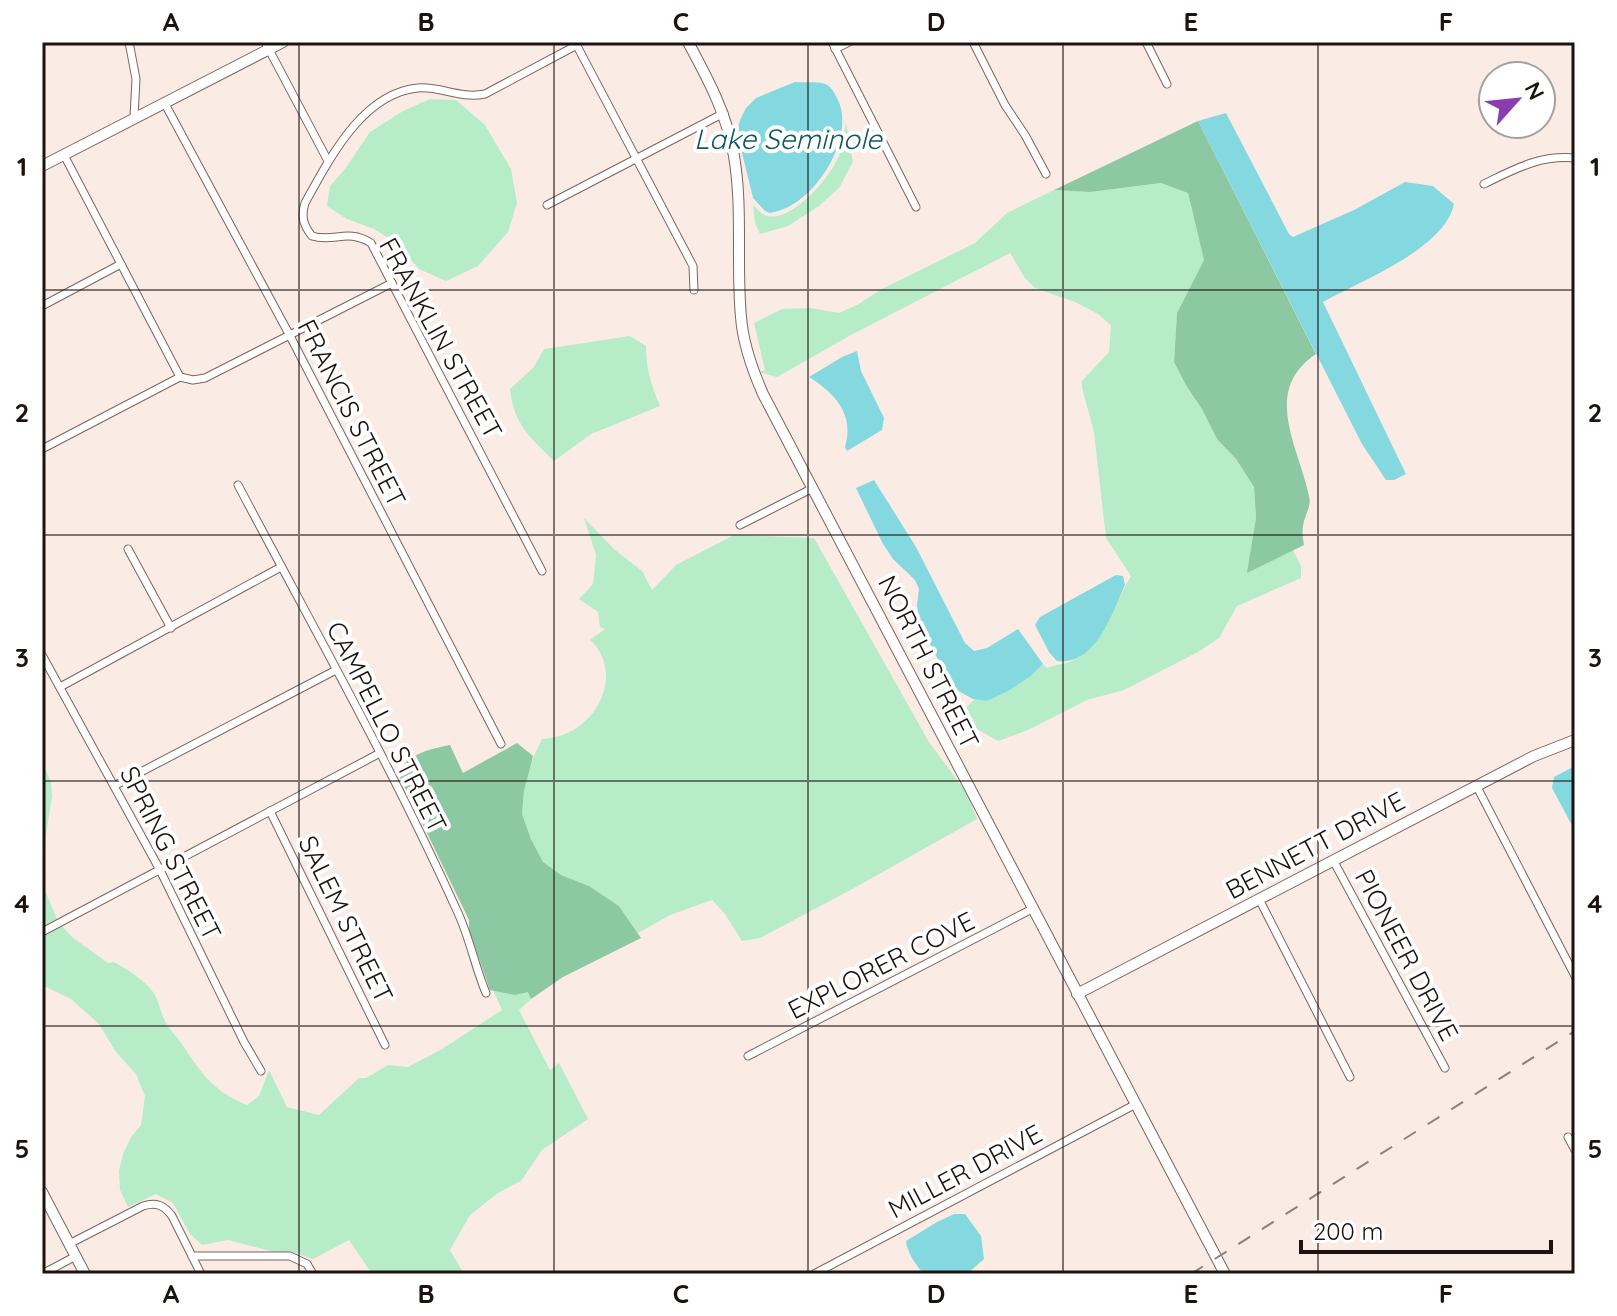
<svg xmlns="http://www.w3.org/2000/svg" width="1617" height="1316" font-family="Quicksand,sans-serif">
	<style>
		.green { fill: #b7ecc9 }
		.forest { fill: #8cc8a1 }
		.water { fill: #84d8e0 }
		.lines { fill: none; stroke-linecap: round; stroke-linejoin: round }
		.street-casing { stroke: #7b655c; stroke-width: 9 }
		.secondary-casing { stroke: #7b655c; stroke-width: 12 }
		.street { stroke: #fff; stroke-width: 7 }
		.secondary { stroke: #fff; stroke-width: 10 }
		.rail { stroke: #8d817c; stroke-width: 2; stroke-dasharray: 14 14; stroke-linecap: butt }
		.grid { fill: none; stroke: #1c1310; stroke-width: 2; stroke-opacity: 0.55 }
		.labels { text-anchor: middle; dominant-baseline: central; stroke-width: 8; stroke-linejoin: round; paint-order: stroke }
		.street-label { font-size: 26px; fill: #1c1310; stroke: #fff }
		.water-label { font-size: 28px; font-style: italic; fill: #0f595f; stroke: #fff }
		.neatline { fill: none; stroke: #1c1310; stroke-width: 3 }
		.grid-label { font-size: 26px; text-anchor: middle; font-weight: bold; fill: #1c1310 }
	</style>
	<rect width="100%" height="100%" fill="#fbebe5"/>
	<g class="green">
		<path d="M430,99l26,1 29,25 26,44 6,34 -9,29 -30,34 -32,15 -27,-12 -24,-27 -21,-13 -27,-10 -20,-13 3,-20 15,-17 25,-37 33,-21z"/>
		<path d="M846,123l7,39 -14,26 -20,18 -31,20 -28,8 -5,-11 -2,-18c5,4 8,10 15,11 24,6 60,-37 69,-56 6,-11 7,-25 9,-37z"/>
		<path d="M1161,183l27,10 16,67 -27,53 -3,49 13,25 15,22 15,30 19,20 18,28 2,31 -8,54 45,-22 8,16v12l-64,28 -18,32 -21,14 -74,38 -37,10 -59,30 -30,11 -23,-13 -17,-13 17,-16 12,2 44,-25 12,-12 4,4c10,-4 20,-4 29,-9 28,-15 39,-57 55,-83l-25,-38 -12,-106 -12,-44v-7l27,-29 2,-27 -13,-11 -23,-12 -40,-14 -10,-10 -15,-25 -159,82 -74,42 -18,-5 6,-2 -11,-47 28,-14 29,-1 28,5 18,-8 25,-16 93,-46 32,-30 47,-23 36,2z"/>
		<path d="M630,336l16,10c0,22 5,39 14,60l-69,28 -37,27c-24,-24 -40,-36 -44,-72l24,-22 10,-18z"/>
		<path d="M584,518l31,32 27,21 10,19 24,-25 58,-30 80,3 115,204 37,50 11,27 -121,68 -96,51 -18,3 -17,-27 -13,-14 -42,15 -32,18 -19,-27 -30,-20 -28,-11 -18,-13 -12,-23 -9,-25 2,-23 4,-22 14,-30c12,-1 25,-4 36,-12 28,-19 40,-62 12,-87l15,-11 -5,-2 -2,-15 -19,-13 14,-15 3,-29z"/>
		<path d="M42,762l9,20 1,14 -6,39 -3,51 14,33 -15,8z"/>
		<path d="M62,926l10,11 36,26 6,-1c14,8 29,17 39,30 6,8 7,20 12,29 5,9 13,17 19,26 18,28 31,45 63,58l12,-9 10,-26 18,37 32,8 40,-37h7l22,-13 20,2 34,-18 60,-39 -9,-20 22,5 13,-4 3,8 -12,11 31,60 9,-7 29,56 -46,31 -21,31 -23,12 -28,22 -20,35 14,24h-92l-23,-34 -36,19 -21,-7h-18l-46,-12 -26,5 -12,-11 -17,-31 -17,-9 -28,13 -8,-17 -1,-19 4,-17 8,-17 10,-12 4,-29 -9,-22 -20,-22 -17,-28 -28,-25 -29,-14v-49z"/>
	</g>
	<g class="forest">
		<path d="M1198,121l118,233c-55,37 -17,93 -7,142 3,10 -5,20 -6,30 -1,6 0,13 1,19l-57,28 9,-55 -2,-31 -18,-28 -19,-20 -15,-30 -15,-22 -13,-25 3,-49 27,-53 -16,-67 -27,-10 -71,9 -36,-2z"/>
		<path d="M517,743l16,13 -9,35 -2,23 9,25 12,23 18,13 28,11 30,20 22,32 -78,39 -32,22 -3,-7 -13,3 -25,-5 -21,-60v-10l-71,-147c9,-19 32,-24 52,-28l13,28z"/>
	</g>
	<g class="water">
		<path d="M795,82c9,1 22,-1 30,2 6,2 9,8 12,14 21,39 -24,110 -67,115l-5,-2 -12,-13 -16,-66 3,-12 6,-12 10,-10z"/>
		<path d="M1226,113l63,121 4,3 61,-27 51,-28 28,4 21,18c-9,45 -94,77 -131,98l81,168 2,4 -12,6h-8l-24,-36 -164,-323z"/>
		<path d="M857,351l4,20 23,47 -2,12 -35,21 -2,-4c10,-32 -10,-54 -36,-70l33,-20z"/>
		<path d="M874,480l42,67 49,96 9,8 13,-3 31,-19 25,35 -12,12 -23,15 -21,10 -14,-2 -20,-11 -33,-63 -3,-20 2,-16 -4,-9 -22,-21 -10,-15 -27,-56z"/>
		<path d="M1116,575l7,1 2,9c-13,28 -29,81 -68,76l-8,-9 -14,-27 5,-8z"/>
		<path d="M1575,766v65l-23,-43 2,-11z"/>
		<path d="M954,1214h11l16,22 3,23 -17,15h-43c-8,-8 -17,-22 -18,-33l31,-19z"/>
	</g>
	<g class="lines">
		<g class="street-casing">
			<g id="street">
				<path d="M129,42l7,37 -2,38"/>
				<path d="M265,42l63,119"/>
				<path d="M832,42l84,165"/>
				<path d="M973,42l32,63 20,30 21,39"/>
				<path d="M1146,42l21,42"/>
				<path d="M576,44l117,222 1,24"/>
				<path d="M835,49l14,-7"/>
				<path d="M164,102l125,232 212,410"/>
				<path d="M64,155l116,222"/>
				<path d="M1484,184c31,-15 55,-29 91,-26"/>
				<path d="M547,205l177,-92"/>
				<path d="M42,306l79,-42"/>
				<path d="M42,449l138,-72 13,3 12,-2 187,-95"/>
				<path d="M238,485c75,142 154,282 220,428 12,26 17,54 28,80"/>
				<path d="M740,525l73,-37"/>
				<path d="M128,549l43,79"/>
				<path d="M542,571l-171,-328c-24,-15 -37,0 -59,-7 -9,-11 -11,-20 -7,-33 24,-43 57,-110 113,-115 23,-2 41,11 67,6l92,-49"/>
				<path d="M42,655l118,215 84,172 17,29"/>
				<path d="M60,687l221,-120"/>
				<path d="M1476,785l99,191"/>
				<path d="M114,786l222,-116"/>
				<path d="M270,811l115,234"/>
				<path d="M1333,860l112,208"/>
				<path d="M1259,899l91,178"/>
				<path d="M42,932l338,-179"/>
				<path d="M748,1056l284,-147"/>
				<path d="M1568,1137l7,13"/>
				<path d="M69,1244l74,-38c13,-4 21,-1 29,10l29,58"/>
				<path d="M192,1256h98l17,8 6,10"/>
				<path d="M42,1274l34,-18"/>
				<path d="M814,1274l322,-170"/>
			</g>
		</g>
		<g class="secondary-casing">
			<g id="secondary">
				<path d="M688,42c20,37 39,72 46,114 9,53 2,108 7,161 2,27 11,52 22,77l462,880"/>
				<path d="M42,166l241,-124"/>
				<path d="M1077,994l457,-238 41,-16"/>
				<path d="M42,1192l43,82"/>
			</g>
		</g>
		<use href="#street" class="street"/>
		<use href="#secondary" class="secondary"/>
		<path class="rail" d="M1191,1274l384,-243"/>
	</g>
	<path class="grid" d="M299,42v1232M554,42v1232M808,42v1232M1063,42v1232M1318,42v1232M42,290h1533M42,535h1533M42,781h1533M42,1026h1533"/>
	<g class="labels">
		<g class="street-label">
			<text transform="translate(441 338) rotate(61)">FRANKLIN STREET</text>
			<text transform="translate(352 413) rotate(63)">FRANCIS STREET</text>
			<text transform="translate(929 662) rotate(63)">NORTH STREET</text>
			<text transform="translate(387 727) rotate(63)">CAMPELLO STREET</text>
			<text transform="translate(1315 845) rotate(-28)">BENNETT DRIVE</text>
			<text transform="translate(171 853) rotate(63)">SPRING STREET</text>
			<text transform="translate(346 919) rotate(64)">SALEM STREET</text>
			<text transform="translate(1407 955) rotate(62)">PIONEER DRIVE</text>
			<text transform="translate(881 965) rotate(-27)">EXPLORER COVE</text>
			<text transform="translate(965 1171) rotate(-28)">MILLER DRIVE</text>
		</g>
		<g class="water-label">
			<text x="788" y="138">Lake Seminole</text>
		</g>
	</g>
	<rect width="1617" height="1316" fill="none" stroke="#ffffff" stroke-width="88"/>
	<g transform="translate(1517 100) rotate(63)"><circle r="38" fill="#ffffff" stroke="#a4a19f" stroke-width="2"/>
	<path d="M0-6L14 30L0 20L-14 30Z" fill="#8a3dae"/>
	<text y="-12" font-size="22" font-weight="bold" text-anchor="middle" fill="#1c1310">N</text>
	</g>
	<path d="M1301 1240v12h250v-12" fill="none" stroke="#1c1310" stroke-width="4"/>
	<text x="1313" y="1240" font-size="24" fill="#1c1310" stroke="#ffffff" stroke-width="6" paint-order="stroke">200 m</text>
	<rect x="44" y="44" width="1529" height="1228" class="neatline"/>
	<g class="grid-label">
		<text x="171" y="31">A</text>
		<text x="426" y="31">B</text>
		<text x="681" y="31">C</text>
		<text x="936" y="31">D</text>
		<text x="1191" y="31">E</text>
		<text x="1446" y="31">F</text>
		<text x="22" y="176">1</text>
		<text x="1595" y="176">1</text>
		<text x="22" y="422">2</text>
		<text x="1595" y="422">2</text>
		<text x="22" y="667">3</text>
		<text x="1595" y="667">3</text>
		<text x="22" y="913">4</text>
		<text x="1595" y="913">4</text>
		<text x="22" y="1158">5</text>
		<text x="1595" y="1158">5</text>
		<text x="171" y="1303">A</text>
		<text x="426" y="1303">B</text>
		<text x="681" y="1303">C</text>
		<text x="936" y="1303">D</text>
		<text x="1191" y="1303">E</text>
		<text x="1446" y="1303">F</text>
	</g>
</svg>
